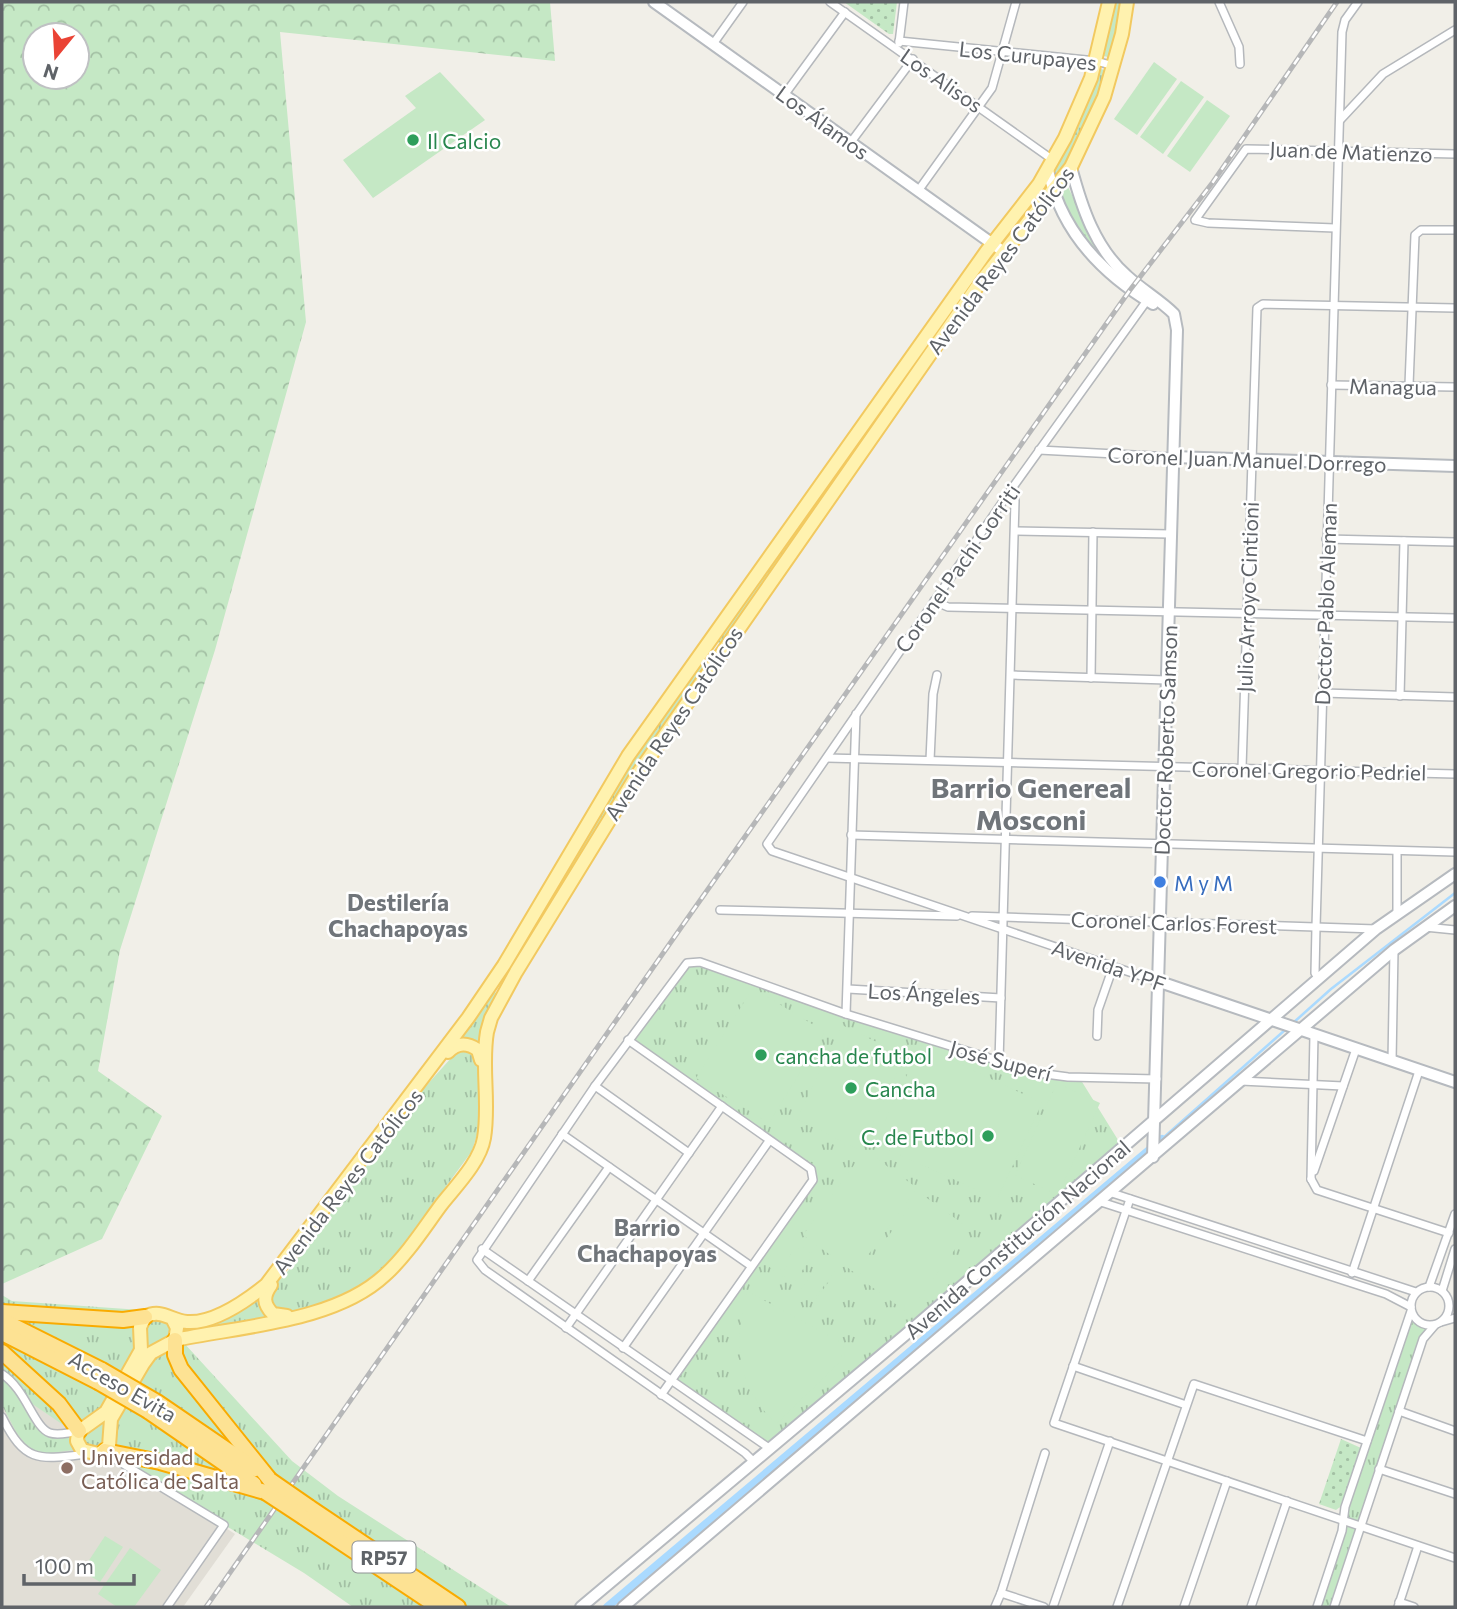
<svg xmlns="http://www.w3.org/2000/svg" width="1457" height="1609" font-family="Commissioner,sans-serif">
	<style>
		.education { fill: #e1ded6 }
		.grass { fill: url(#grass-tufts) }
		.forest { fill: url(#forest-crowns); fill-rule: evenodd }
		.park { fill: url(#park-dots) }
		.pitch { fill: #c5e8c5 }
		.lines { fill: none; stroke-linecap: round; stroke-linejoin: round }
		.stream { stroke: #aadaff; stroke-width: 2.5 }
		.canal { stroke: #aadaff; stroke-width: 8 }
		.street-casing { stroke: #b5b8bc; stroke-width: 10 }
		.secondary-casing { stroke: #b6babf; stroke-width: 14 }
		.primary-casing { stroke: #f2c960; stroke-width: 16 }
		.highway-casing { stroke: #f9ab00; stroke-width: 18 }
		.street { stroke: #fff; stroke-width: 7 }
		.secondary { stroke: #fff; stroke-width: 10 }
		.primary { stroke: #fff2af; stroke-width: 12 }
		.highway { stroke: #fde293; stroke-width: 14 }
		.rail-casing { stroke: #b6b7b8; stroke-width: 5 }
		.rail { stroke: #fff; stroke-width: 2.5; stroke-dasharray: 8; stroke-linecap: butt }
		.highway-bridge-casing { stroke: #f9ab00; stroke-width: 18; stroke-linecap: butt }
		.highway-bridge { stroke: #fde293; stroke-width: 14 }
		.leisure-dot { fill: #2e9e5b; stroke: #fff; stroke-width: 2.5 }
		.shop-dot { fill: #3f7fe0; stroke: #fff; stroke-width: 2.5 }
		.education-dot { fill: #8d6e63; stroke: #fff; stroke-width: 2.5 }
		.labels { text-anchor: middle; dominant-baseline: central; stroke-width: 5; stroke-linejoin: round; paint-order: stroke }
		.shield { fill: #fff; stroke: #8f9295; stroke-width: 2 }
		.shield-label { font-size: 19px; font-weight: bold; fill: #5f6368 }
		.street-label { font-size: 21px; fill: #5f6368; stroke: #fff }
		.leisure-label { font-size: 21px; fill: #27864d; stroke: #fff; text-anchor: start }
		.shop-label { font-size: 21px; fill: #366cbe; stroke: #fff; text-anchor: start }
		.education-label { font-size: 21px; fill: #785e54; stroke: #fff; text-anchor: start }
		.neighbourhood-label { font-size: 23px; font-weight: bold; fill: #70757a; stroke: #fff }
		.district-label { font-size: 28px; font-weight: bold; fill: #70757a; stroke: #fff }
	</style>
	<defs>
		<pattern id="grass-tufts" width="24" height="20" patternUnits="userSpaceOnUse" patternTransform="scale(1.75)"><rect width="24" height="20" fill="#c5e8c5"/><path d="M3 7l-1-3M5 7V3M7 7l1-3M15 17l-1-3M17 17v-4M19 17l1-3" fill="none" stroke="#a3c0a4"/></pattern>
		<pattern id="forest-crowns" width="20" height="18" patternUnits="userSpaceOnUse" patternTransform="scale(1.75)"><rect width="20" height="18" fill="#c5e8c5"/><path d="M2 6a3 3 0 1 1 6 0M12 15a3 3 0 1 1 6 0" fill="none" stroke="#a3c0a4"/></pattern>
		<pattern id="park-dots" width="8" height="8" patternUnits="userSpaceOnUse" patternTransform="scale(1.75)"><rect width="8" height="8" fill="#c5e8c5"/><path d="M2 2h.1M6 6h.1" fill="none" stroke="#a3c0a4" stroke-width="1.8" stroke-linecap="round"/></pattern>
	</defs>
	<rect width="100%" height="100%" fill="#f1efe8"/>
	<path class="education" d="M2,1384l233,150 -52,73h-181z"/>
	<g class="grass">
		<path d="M1114,2h8l-11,56 -7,-2z"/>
		<path d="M1101,69l6,2 -9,31 -37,75 -5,1 -2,-5 25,-50z"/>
		<path d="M1068,187l38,77c-16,-18 -45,-46 -44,-72z"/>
		<path d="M991,253l3,2 -3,6 -170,239 -3,-3z"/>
		<path d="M808,511l3,3 -91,130 -3,-3z"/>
		<path d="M703,661l4,3 -81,116 -115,192 -4,-2 106,-179z"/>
		<path d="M692,961l342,111 45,5 44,71 -354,300 -99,-67 143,-204 -2,-8 -183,-129z"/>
		<path d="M493,990l5,5 -13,25 -6,25 -18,-6z"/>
		<path d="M461,1047l17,10 1,71 -7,23 -80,109 -23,22 -39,23 -49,9 -10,-6 -2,-17 20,-21 136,-183z"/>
		<path d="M2,1295l10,6 129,9 12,9h9l130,142 46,35 173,111h-158l-49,-34 -205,-124 -13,-1 -5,-11 -59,-40c9,28 17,43 48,39l4,14 -30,4 -15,-5 -13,-17 -14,-27z"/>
		<path d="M260,1299l11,18 -84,15 1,-4z"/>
		<path d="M1411,1311l7,10 14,5 -6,6 -92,275h-17l25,-76 3,-24z"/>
	</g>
	<path class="forest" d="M2,2h548l5,59 -275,-29 26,290 -91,328 -95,300 -22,121 64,45 -60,123 -100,45zM35,35h42v42h-42z"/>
	<g class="park">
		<path d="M844,2h53l-4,32h-4z"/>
		<path d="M1341,1439l20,9 -21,59 -4,3 -17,-6z"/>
	</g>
	<g class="pitch">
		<path d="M1154,62l23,17 -40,56 -23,-16z"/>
		<path d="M440,72l45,48 -112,78 -30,-38 73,-52 -11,-12z"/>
		<path d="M1181,81l23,16 -41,57 -23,-17z"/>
		<path d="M1207,100l23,16 -40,56 -23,-16z"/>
		<path d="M753,988l72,44 -56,91 -73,-45z"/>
		<path d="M842,1025l63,31 -45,94 -63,-31z"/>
		<path d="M921,1046l121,57 -45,96 -123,-56z"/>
		<path d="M1057,1083l43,20 -42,92 -43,-20z"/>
		<path d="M865,1150l52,38 -62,85 -52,-38z"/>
		<path d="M920,1193l50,36 -62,84 -50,-36z"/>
		<path d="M784,1235l14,9 -20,29 -13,-9z"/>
		<path d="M800,1246l13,8 -19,29 -13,-8z"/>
		<path d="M822,1261l13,10 -21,28 -13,-10z"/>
		<path d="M836,1272l13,9 -20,28 -13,-10z"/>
		<path d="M747,1291l97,53 -4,18 -64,62c-41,-42 -42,-78 -29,-133z"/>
		<path d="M105,1536l18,11 -23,35 -18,-11z"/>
		<path d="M130,1548l31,22 -27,37h-17l-19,-13z"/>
	</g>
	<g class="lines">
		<g class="stream">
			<path d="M1293,1023l38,-34 124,-96"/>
			<path d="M1162,1139l123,-109"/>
		</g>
		<path class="canal" d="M607,1607l555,-468"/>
		<g class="street-casing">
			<g id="street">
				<path d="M830,2l223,158"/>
				<path d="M1219,2l20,45 1,17"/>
				<path d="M899,41l197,20 18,5"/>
				<path d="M899,43l5,-41"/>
				<path d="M713,44l30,-42"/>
				<path d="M785,94l60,-82"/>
				<path d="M1340,120l43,-46 72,-44"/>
				<path d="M851,142l62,-83"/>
				<path d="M918,191l74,-103 24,-86"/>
				<path d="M1335,228l-127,-5 -13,-3 51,-71 209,5"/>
				<path d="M1148,299l-135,188 -246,357 5,7 387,131"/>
				<path d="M1331,385l124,2"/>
				<path d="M1409,385l6,-150 6,-5h34"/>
				<path d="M1039,450l134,7"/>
				<path d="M1015,531l155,3"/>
				<path d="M1326,539l129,3"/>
				<path d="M934,601l14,6 507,11"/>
				<path d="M1012,675l155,5"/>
				<path d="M1091,678l2,-146"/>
				<path d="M1323,693l132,4"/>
				<path d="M1400,696l4,-155"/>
				<path d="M827,758l628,16"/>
				<path d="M930,760l3,-66 4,-19"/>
				<path d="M1242,768l15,-460 6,-4 192,4"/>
				<path d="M851,835l604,17"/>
				<path d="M720,910l237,6"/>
				<path d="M1397,915v-64"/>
				<path d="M972,916l404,13"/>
				<path d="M1425,927l30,3"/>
				<path d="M1319,979l-4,-6 1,-46 26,-895 3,-12 13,-18"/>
				<path d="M848,989l153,9"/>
				<path d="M846,1014l10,-300"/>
				<path d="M1097,1036l1,-26 15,-43"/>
				<path d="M628,1040l183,129 2,11 -152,215"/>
				<path d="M1392,1061l2,-111"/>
				<path d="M999,1062l16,-561 -2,-14"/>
				<path d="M1241,1081l102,5"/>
				<path d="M595,1086l94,67"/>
				<path d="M562,1134l189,132"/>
				<path d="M1314,1171l42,-122"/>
				<path d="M1311,1179l6,11 132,43"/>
				<path d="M1311,1179l3,-144"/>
				<path d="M1112,1193l304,99"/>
				<path d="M1130,1199l-76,224 401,135"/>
				<path d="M1101,1202l285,92 25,13"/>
				<path d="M482,1249l287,199"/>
				<path d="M1352,1273l67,-202"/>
				<path d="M528,1281l81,-114"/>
				<circle cx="1430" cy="1306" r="19"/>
				<path d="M1429,1287l26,-73"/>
				<path d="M1442,1291l13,-42"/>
				<path d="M1441,1322l14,-4"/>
				<path d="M566,1328l156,-222"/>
				<path d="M623,1348l146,-207"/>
				<path d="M1073,1366l113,39"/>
				<path d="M2,1374c24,15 32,54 48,59 9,3 19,-1 28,-1"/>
				<path d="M1399,1411l56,20"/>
				<path d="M2,1417c23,46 36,43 84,37"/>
				<path d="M110,1456l114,69 -57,82"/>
				<path d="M753,1461l-8,-8 -260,-183 -8,-10 118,-174 92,-123 13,-1 146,52 192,59 30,4 89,2"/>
				<path d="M1379,1469l76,25"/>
				<path d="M1001,1593l44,-140"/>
				<path d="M1399,1602l15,5"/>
				<path d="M995,1607l6,-14 43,14"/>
				<path d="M1053,1607l57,-166"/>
				<path d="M1117,1607l77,-223 173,57"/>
				<path d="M1184,1607l43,-126"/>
				<path d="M1251,1607l36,-106"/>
				<path d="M1317,1607l25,-76 3,-24 66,-196"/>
				<path d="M1334,1607l89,-268 12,-14"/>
				<path d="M1398,1607l20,-61"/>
			</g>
		</g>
		<g class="secondary-casing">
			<g id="secondary">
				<path d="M654,2l350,250"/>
				<path d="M1071,167c11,41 24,81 56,109 15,14 33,24 47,38l3,16 -24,827"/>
				<path d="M1048,170c13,61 53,103 105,134"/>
				<path d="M1173,457l282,9"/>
				<path d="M1160,982l295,100"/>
				<path d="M581,1607l323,-271 472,-407 79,-55"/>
				<path d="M623,1607l771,-657 61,-44"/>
			</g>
		</g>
		<g class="primary-casing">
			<g id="primary">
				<path d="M448,1052c10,-10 20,-9 30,-2l3,10"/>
				<path d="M271,1285c-8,11 -8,19 2,29l14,2"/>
				<path d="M173,1320l4,8 -2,12 -24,13 -8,11 -32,55 -2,27 -10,8 -17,-4 -5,-9 1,-9 28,-20 35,-62 -1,-23 5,-10c16,-9 26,4 42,5 27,2 59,-21 79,-37l202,-267 36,-53 124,-209 358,-504 53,-68 26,-46 26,-60 18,-76"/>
				<path d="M175,1340c66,-14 160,-18 210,-65 22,-20 39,-47 56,-70 15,-19 39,-43 43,-67 6,-35 -3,-71 3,-106l4,-14 25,-46 121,-197 342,-491 92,-117 33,-70 18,-63 5,-32"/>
			</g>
		</g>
		<g class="highway-casing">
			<g id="highway">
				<path d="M2,1312l121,8 22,-3"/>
				<path d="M2,1320l100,50"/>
				<path d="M2,1333l96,49"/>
				<path d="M175,1340v15l6,14 89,111"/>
				<path d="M2,1352l57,52 20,27"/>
				<path d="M157,1402l98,67"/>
				<path d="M148,1411l106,73"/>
				<path d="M105,1451l55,11 105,30"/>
				<path d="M309,1507l149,100"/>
				<path d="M303,1517l135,90"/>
			</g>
		</g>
		<use href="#street" class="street"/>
		<use href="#secondary" class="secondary"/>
		<use href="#primary" class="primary"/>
		<use href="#highway" class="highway"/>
		<g class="rail-casing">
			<path id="rail" d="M206,1607l481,-688 443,-629 83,-108 124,-180"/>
		</g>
		<use href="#rail" class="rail"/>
		<g class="highway-bridge-casing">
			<g id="highway-bridge">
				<path d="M102,1370l55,32"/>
				<path d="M98,1382l50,29"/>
				<path d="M270,1480l39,27"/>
				<path d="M265,1492l38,25"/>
			</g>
		</g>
		<use href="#highway-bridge" class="highway-bridge"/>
	</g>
	<g class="leisure-dot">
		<circle cx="413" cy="140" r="7"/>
		<circle cx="761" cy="1055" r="7"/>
		<circle cx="851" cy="1088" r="7"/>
		<circle cx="988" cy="1136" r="7"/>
	</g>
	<circle class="shop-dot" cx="1160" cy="882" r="7"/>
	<circle class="education-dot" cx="67" cy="1468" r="7"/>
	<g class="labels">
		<rect class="shield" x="352.5" y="1541.5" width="63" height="31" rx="5"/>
		<g class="shield-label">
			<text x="384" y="1557">RP57</text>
		</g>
		<g class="street-label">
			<text transform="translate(1028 55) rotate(6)">Los Curupayes</text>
			<text transform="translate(942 80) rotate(35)">Los Alisos</text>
			<text transform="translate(823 122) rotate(36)">Los Álamos</text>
			<text transform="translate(1351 151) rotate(2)">Juan de Matienzo</text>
			<text transform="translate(1000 260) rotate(-53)">Avenida Reyes Católicos</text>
			<text transform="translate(1393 386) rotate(1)">Managua</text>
			<text transform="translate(1247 459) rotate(2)">Coronel Juan Manuel Dorrego</text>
			<text transform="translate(957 568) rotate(-55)">Coronel Pachi Gorriti</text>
			<text transform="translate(1247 597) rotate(-88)">Julio Arroyo Cintioni</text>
			<text transform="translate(1325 604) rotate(-88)">Doctor Pablo Aleman</text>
			<text transform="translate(673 723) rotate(-56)">Avenida Reyes Católicos</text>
			<text transform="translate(1165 740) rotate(-88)">Doctor Roberto Samson</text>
			<text transform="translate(1309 770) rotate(1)">Coronel Gregorio Pedriel</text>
			<text transform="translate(1174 922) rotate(2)">Coronel Carlos Forest</text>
			<text transform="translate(1109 965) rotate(19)">Avenida YPF</text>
			<text transform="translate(924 993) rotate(3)">Los Ángeles</text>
			<text transform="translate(1001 1060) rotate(15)">José Superí</text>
			<text transform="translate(347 1181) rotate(-52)">Avenida Reyes Católicos</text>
			<text transform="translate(1017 1239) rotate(-41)">Avenida Constitución Nacional</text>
			<text transform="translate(123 1386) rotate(30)">Acceso Evita</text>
		</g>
		<g class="leisure-label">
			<text x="427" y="140">Il Calcio</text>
			<text x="775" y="1055">cancha de futbol</text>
			<text x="865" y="1088">Cancha</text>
			<text x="974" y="1136" text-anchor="end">C. de Futbol</text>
		</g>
		<g class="shop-label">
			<text x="1174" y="882">M y M</text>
		</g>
		<g class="education-label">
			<text x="81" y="1456">Universidad<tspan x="81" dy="24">Católica de Salta</tspan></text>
		</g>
		<g class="neighbourhood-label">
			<text x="398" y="902">Destilería<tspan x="398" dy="26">Chachapoyas</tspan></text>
			<text x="647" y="1227">Barrio<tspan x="647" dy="26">Chachapoyas</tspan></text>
		</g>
		<g class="district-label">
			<text x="1031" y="787">Barrio Genereal<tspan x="1031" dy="32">Mosconi</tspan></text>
		</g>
	</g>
	<rect width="1457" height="1609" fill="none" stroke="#5f6368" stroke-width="7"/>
	<g transform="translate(56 56) rotate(198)"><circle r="33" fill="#ffffff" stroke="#bfc1c3" stroke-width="2"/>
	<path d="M0-5L12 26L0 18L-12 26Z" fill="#ea4335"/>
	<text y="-10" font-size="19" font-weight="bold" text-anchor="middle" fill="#5f6368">N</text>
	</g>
	<path d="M24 1574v10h110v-10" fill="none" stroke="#5f6368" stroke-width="3.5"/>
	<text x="35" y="1574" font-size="21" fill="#5f6368" stroke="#ffffff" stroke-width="5" paint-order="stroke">100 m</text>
</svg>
